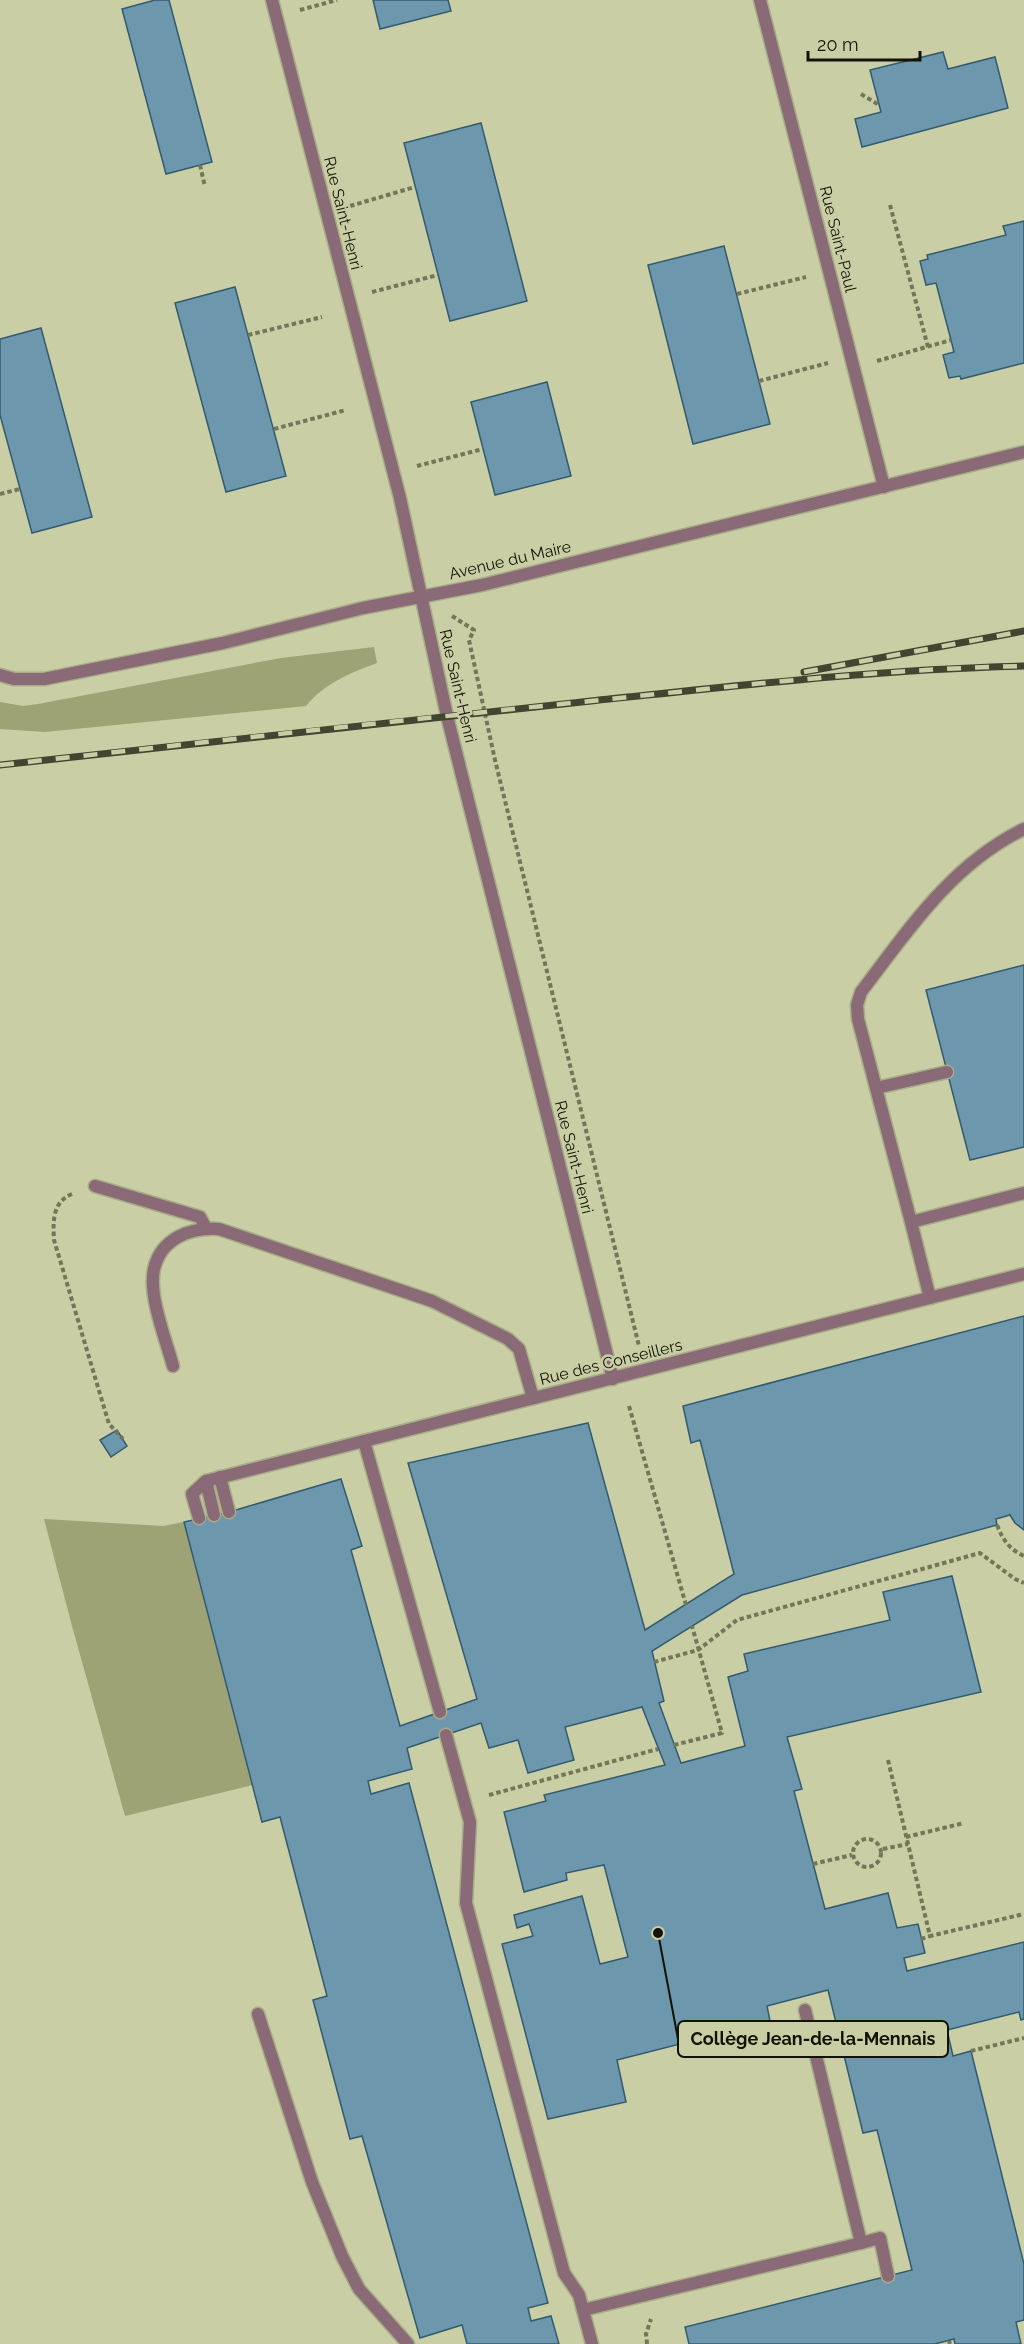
<svg xmlns="http://www.w3.org/2000/svg" width="1024" height="2344" font-family="Raleway,sans-serif">
	<style>
		.green { fill: #9ea376 }
		.building { fill: #6d97ad; stroke: #335b70; stroke-width: 1.5 }
		.lines { fill: none; stroke-linecap: round; stroke-linejoin: round }
		.lane-casing { stroke: #a8ac87; stroke-width: 15 }
		.street-casing { stroke: #a8ac87; stroke-width: 15 }
		.path { stroke: #737659; stroke-width: 4; stroke-dasharray: 4.5 3; stroke-linecap: butt }
		.lane { stroke: #896a76; stroke-width: 12 }
		.street { stroke: #896a76; stroke-width: 12 }
		.rail-casing { stroke: #434530; stroke-width: 7 }
		.rail { stroke: #c9cea4; stroke-width: 4.5; stroke-dasharray: 14; stroke-linecap: butt }
		.labels { text-anchor: middle; dominant-baseline: central; stroke-width: 5; stroke-linejoin: round; paint-order: stroke }
		.street-label { font-size: 16px; fill: #121305; stroke: #c9cea4 }
		.leader { fill: none; stroke: #121305; stroke-width: 2 }
		.callout-dot { fill: #121305; stroke: #c9cea4; stroke-width: 2 }
		.callout { fill: #c9cea4; stroke: #121305; stroke-width: 2 }
		.callout-label { font-size: 18px; text-anchor: middle; font-weight: bold; fill: #121305 }
	</style>
	<rect width="100%" height="100%" fill="#c9cea4"/>
	<g class="green">
		<path d="M374,647l3,16c-27,10 -52,20 -71,43l-261,26 -45,-3v-27l23,4 15,-2 243,-46z"/>
		<path d="M44,1519l119,7 21,-4 69,263 -128,31 -53,-190z"/>
	</g>
	<g class="building">
		<path d="M155,0h14l43,162 -46,12 -44,-165z"/>
		<path d="M373,0h75l3,11 -71,18z"/>
		<path d="M943,52l5,17 47,-12 13,51 -146,39 -7,-28 26,-7 -11,-42z"/>
		<path d="M481,123l46,178 -77,20 -46,-178z"/>
		<path d="M1024,221v142l-63,16 -1,-3 -11,2 -6,-23 11,-3 -3,-12 -15,-57 -10,2 -6,-24 8,-2 -1,-4 79,-20 -3,-9z"/>
		<path d="M724,246l46,178 -77,20 -45,-179z"/>
		<path d="M235,287l51,189 -60,16 -51,-189z"/>
		<path d="M41,328l51,189 -60,16 -32,-118v-76z"/>
		<path d="M547,382l24,94 -76,19 -24,-93z"/>
		<path d="M1024,965v182l-54,13 -44,-170z"/>
		<path d="M1024,1316v214l-9,-7 -5,-8 -14,4 1,6 -255,70 -90,56 12,50 -5,2 22,60 64,-17 -17,-69 20,-6 -4,-17 146,-34 -7,-28 69,-16 29,116 -194,45 15,52 -8,2 31,118 63,-16 9,35 21,-4 7,29 -21,5 3,13 117,-29v77l-3,1 -2,-8 -72,18 6,26 18,-5 53,213v56l-8,2 5,22h-66l-1,-5 -19,5h-246l-4,-17 227,-57 -35,-140 -14,3 -35,-143 -61,16 3,15 -153,39 9,42 -78,17 -46,-175 31,-8 -4,-12 -12,4 -3,-13 68,-19 18,68 28,-7 -24,-92 -38,8 1,7 -43,12 -20,-80 42,-11 -2,-6 121,-30 -23,-58 -77,20 9,33 -46,13 -10,-33 -29,8 -8,-25 -74,25 5,21 -44,12 3,13 38,-11 139,520 -20,5 3,13 20,-5 8,28h-92l-5,-19 -42,13 -58,-202 -12,3 -37,-139 14,-4 -47,-179 -18,5 -78,-300 45,-10 112,-33 21,67 -11,4 49,176 77,-27 -69,-236 180,-40 57,207 89,-56 -34,-134 -9,3 -8,-37z"/>
		<path d="M117,1430l10,16 -16,11 -11,-17z"/>
	</g>
	<g class="lines">
		<g class="lane-casing">
			<g id="lane">
				<path d="M876,1088l71,-16"/>
				<path d="M95,1186l105,31 6,11"/>
				<path d="M911,1222l-53,-203 -1,-14 4,-13c48,-63 90,-127 163,-163"/>
				<path d="M930,1298l-19,-76 113,-29"/>
				<path d="M173,1366c-7,-26 -25,-71 -19,-97 7,-31 37,-42 65,-40l213,72 76,38 11,10 14,49"/>
				<path d="M364,1441l76,271"/>
				<path d="M220,1477l9,35"/>
				<path d="M199,1518l-7,-24 14,-13 8,34"/>
				<path d="M446,1735l24,87 -4,81 98,370 15,22 13,49"/>
				<path d="M258,2014l54,168 30,74 17,33 49,55"/>
				<path d="M861,2243l19,-5 8,38"/>
				<path d="M583,2310l278,-67 -56,-233"/>
			</g>
		</g>
		<g class="street-casing">
			<g id="street">
				<path d="M272,0l128,498 47,218 166,663"/>
				<path d="M760,0l124,487"/>
				<path d="M0,675l14,4h30l179,-36 140,-35 119,-23 542,-133"/>
				<path d="M206,1481l818,-207"/>
			</g>
		</g>
		<g class="path">
			<path d="M300,10l37,-10"/>
			<path d="M861,94l18,11"/>
			<path d="M200,165l5,22"/>
			<path d="M890,205l38,142"/>
			<path d="M350,206l65,-19"/>
			<path d="M372,292l66,-17"/>
			<path d="M737,294l69,-17"/>
			<path d="M248,335l74,-18"/>
			<path d="M877,361l74,-21"/>
			<path d="M759,381l69,-18"/>
			<path d="M274,429l72,-19"/>
			<path d="M417,466l66,-17"/>
			<path d="M0,494l20,-5"/>
			<path d="M452,616l22,14 -5,10 26,120 144,586"/>
			<path d="M72,1194c-20,8 -19,28 -18,46l55,184 14,15"/>
			<path d="M629,1406l57,199"/>
			<path d="M997,1525c6,15 12,24 27,31"/>
			<path d="M654,1662l44,-12 39,-30 243,-67 35,26 9,4"/>
			<path d="M674,1745l48,-12 -30,-107"/>
			<path d="M888,1760l42,176 94,-22"/>
			<path d="M489,1795l169,-46"/>
			<path d="M906,1837l58,-14"/>
			<circle cx="867" cy="1853" r="14"/>
			<path d="M883,1849l25,-5"/>
			<path d="M813,1864l39,-9"/>
			<path d="M921,1939l9,-3"/>
			<path d="M971,2051l53,-13"/>
			<path d="M949,2341l1,3"/>
			<path d="M647,2344l-1,-10 5,-15"/>
		</g>
		<use href="#lane" class="lane"/>
		<use href="#street" class="street"/>
		<g class="rail-casing">
			<g id="rail">
				<path d="M804,672l220,-41"/>
				<path d="M0,765c197,-22 394,-44 591,-64 144,-15 288,-32 433,-35"/>
			</g>
		</g>
		<use href="#rail" class="rail"/>
	</g>
	<g class="labels">
		<g class="street-label">
			<text transform="translate(343 213) rotate(76)">Rue Saint-Henri</text>
			<text transform="translate(838 239) rotate(76)">Rue Saint-Paul</text>
			<text transform="translate(510 560) rotate(-13)">Avenue du Maire</text>
			<text transform="translate(458 686) rotate(77)">Rue Saint-Henri</text>
			<text transform="translate(574 1157) rotate(76)">Rue Saint-Henri</text>
			<text transform="translate(611 1362) rotate(-14)">Rue des Conseillers</text>
		</g>
	</g>
	<path class="leader" d="M658 1933L678 2039"/>
	<circle class="callout-dot" cx="658" cy="1933" r="6"/>
	<rect class="callout" x="678" y="2021" width="270" height="36" rx="6"/>
	<g class="callout-label">
		<text x="813" y="2045">Collège Jean-de-la-Mennais</text>
	</g>
	<path d="M808 51v9h112v-9" fill="none" stroke="#121305" stroke-width="3"/>
	<text x="817" y="51" font-size="18" fill="#121305" stroke="#c9cea4" stroke-width="4.5" paint-order="stroke">20 m</text>
</svg>
